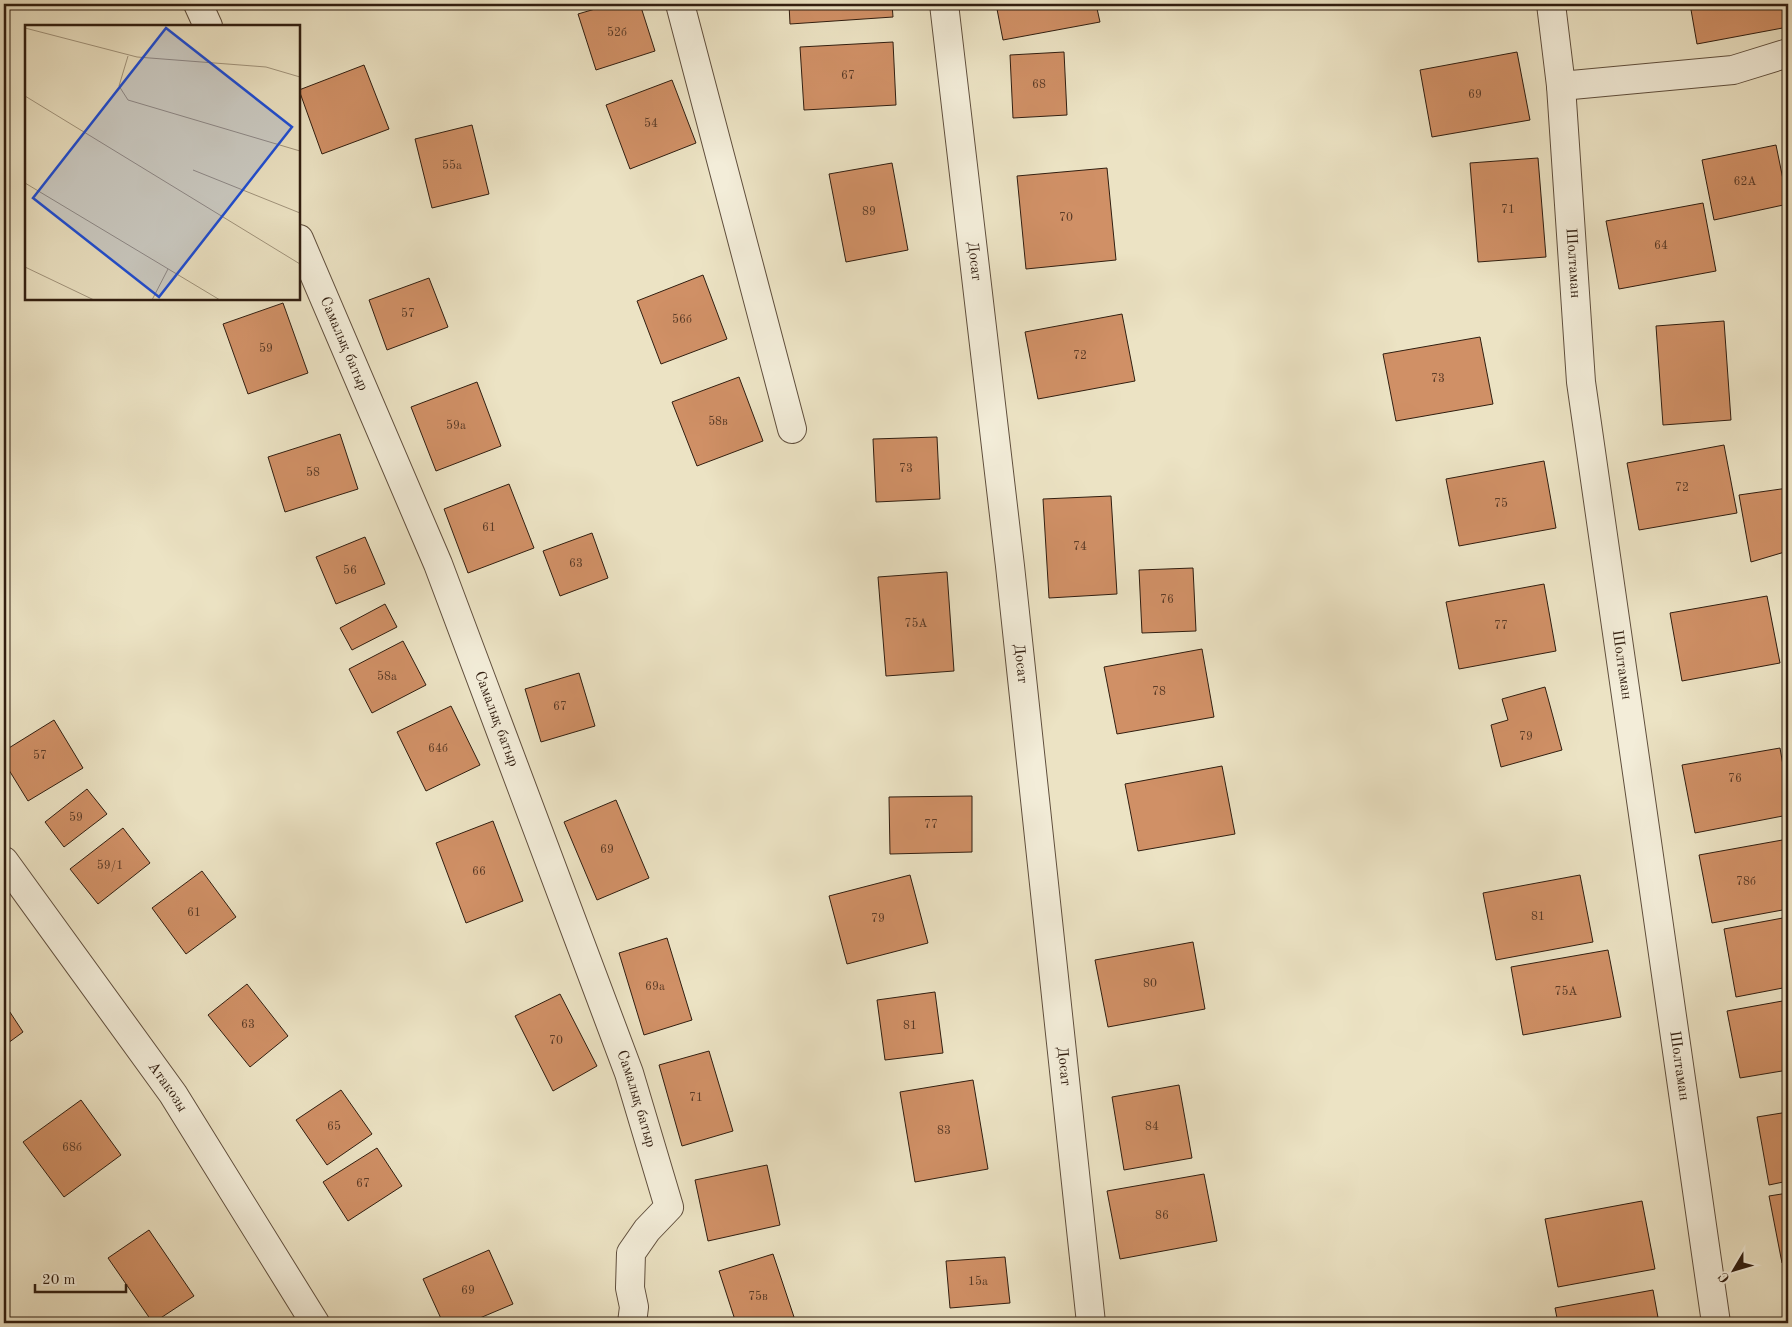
<svg xmlns="http://www.w3.org/2000/svg" width="1792" height="1327" font-family="'Old Standard TT',serif">
	<style>
		.building { fill: #d09066; stroke: #311e10 }
		.lines { fill: none; stroke-linecap: round; stroke-linejoin: round }
		.street-casing { stroke: #604f3d; stroke-width: 30 }
		.street { stroke: #f3edd9; stroke-width: 28 }
		.labels { text-anchor: middle; dominant-baseline: central; stroke-width: 5; stroke-linejoin: round; paint-order: stroke }
		.number-label { font-size: 12px; fill: #593a26 }
		.street-label { font-size: 15px; fill: #311e10; stroke: #f3edd9 }
		.inset-road { fill: none; stroke: #a1947c; stroke-width: 1 }
		.view { fill: #1d4ed8; fill-opacity: 0.15; stroke: #1d4ed8; stroke-width: 2.5 }
		.inset-edge { fill: none; stroke: #311e10; stroke-width: 2.5 }
	</style>
	<rect width="100%" height="100%" fill="#ece3c4"/>
	<filter id="stains"><feTurbulence type="fractalNoise" baseFrequency=".004" numOctaves="4"/><feColorMatrix values="0 0 0 0 .2 0 0 0 0 .09 0 0 0 0 .02 0 0 0 .5 -.17"/></filter>
	<radialGradient id="worn" r=".72"><stop offset=".6" stop-color="#630" stop-opacity="0"/><stop offset="1" stop-color="#630" stop-opacity=".3"/></radialGradient>
	<g class="building">
		<path d="M612,4h28l15,47 -59,19 -18,-56z"/>
		<path d="M789,4h103l1,13 -103,7z"/>
		<path d="M996,4h100l4,18 -97,18z"/>
		<path d="M1690,4h98v23l-91,17z"/>
		<path d="M893,42l3,63 -92,5 -4,-63z"/>
		<path d="M1064,52l3,63 -54,3 -3,-63z"/>
		<path d="M1517,52l13,68 -98,17 -12,-67z"/>
		<path d="M364,65l25,64 -67,25 -23,-64z"/>
		<path d="M672,80l24,63 -66,26 -24,-64z"/>
		<path d="M472,125l17,69 -57,14 -17,-69z"/>
		<path d="M1776,145l12,59 -74,16 -12,-60z"/>
		<path d="M1538,158l8,99 -68,5 -8,-99z"/>
		<path d="M892,163l16,87 -62,12 -17,-88z"/>
		<path d="M1107,168l9,92 -90,9 -9,-93z"/>
		<path d="M1703,203l13,68 -97,18 -13,-68z"/>
		<path d="M703,275l24,64 -66,25 -24,-63z"/>
		<path d="M429,278l19,49 -61,23 -18,-50z"/>
		<path d="M283,303l25,70 -60,21 -25,-70z"/>
		<path d="M1122,314l13,67 -97,18 -13,-67z"/>
		<path d="M1724,321l7,99 -68,5 -7,-99z"/>
		<path d="M1480,337l13,67 -97,17 -13,-67z"/>
		<path d="M739,377l24,64 -66,25 -25,-64z"/>
		<path d="M477,382l24,64 -65,25 -25,-64z"/>
		<path d="M340,434l18,55 -73,23 -17,-55z"/>
		<path d="M937,437l3,62 -64,3 -3,-63z"/>
		<path d="M1724,445l13,68 -98,17 -12,-67z"/>
		<path d="M1544,461l12,67 -97,18 -13,-67z"/>
		<path d="M509,484l25,64 -66,25 -24,-64z"/>
		<path d="M1788,488v63l-37,11 -12,-67z"/>
		<path d="M1111,496l6,98 -68,4 -6,-99z"/>
		<path d="M592,533l16,45 -48,18 -17,-45z"/>
		<path d="M365,537l20,47 -49,20 -20,-47z"/>
		<path d="M1193,568l3,63 -54,2 -3,-63z"/>
		<path d="M947,572l7,99 -68,5 -8,-99z"/>
		<path d="M1544,584l12,67 -97,18 -13,-67z"/>
		<path d="M1767,596l13,67 -98,18 -12,-68z"/>
		<path d="M385,604l12,23 -45,23 -12,-22z"/>
		<path d="M403,641l23,44 -54,28 -23,-44z"/>
		<path d="M1202,649l12,68 -97,17 -13,-67z"/>
		<path d="M579,673l16,53 -54,16 -16,-53z"/>
		<path d="M1545,687l17,63 -61,17 -10,-42 17,-5 -6,-21z"/>
		<path d="M451,706l29,59 -54,26 -29,-59z"/>
		<path d="M54,720l29,48 -55,33 -24,-39v-11z"/>
		<path d="M1780,748l8,46v21l-93,18 -13,-68z"/>
		<path d="M1222,766l13,68 -97,17 -13,-67z"/>
		<path d="M87,789l20,25 -43,33 -19,-25z"/>
		<path d="M972,796v56l-82,2 -1,-57z"/>
		<path d="M616,800l33,78 -52,22 -33,-78z"/>
		<path d="M493,821l30,80 -57,22 -30,-80z"/>
		<path d="M123,828l27,35 -52,41 -28,-35z"/>
		<path d="M1788,839v70l-76,14 -13,-68z"/>
		<path d="M202,871l34,46 -50,37 -34,-46z"/>
		<path d="M910,875l18,68 -81,21 -18,-68z"/>
		<path d="M1580,875l13,67 -97,18 -13,-67z"/>
		<path d="M1788,917v70l-52,10 -12,-68z"/>
		<path d="M667,938l25,82 -48,15 -25,-82z"/>
		<path d="M1193,942l12,67 -97,18 -13,-67z"/>
		<path d="M1608,950l13,67 -98,18 -12,-68z"/>
		<path d="M247,984l41,52 -38,31 -42,-52z"/>
		<path d="M935,992l8,61 -58,7 -8,-60z"/>
		<path d="M560,994l37,72 -44,25 -38,-75z"/>
		<path d="M1788,1000v70l-48,8 -13,-67z"/>
		<path d="M4,1003l19,29 -19,14z"/>
		<path d="M709,1051l24,80 -51,15 -23,-81z"/>
		<path d="M973,1080l15,89 -73,13 -15,-90z"/>
		<path d="M1179,1085l13,73 -68,12 -12,-73z"/>
		<path d="M341,1090l31,44 -45,31 -31,-45z"/>
		<path d="M81,1100l40,55 -57,42 -41,-55z"/>
		<path d="M1788,1112v69l-19,4 -12,-68z"/>
		<path d="M377,1148l25,38 -54,35 -25,-39z"/>
		<path d="M767,1165l13,60 -72,16 -13,-61z"/>
		<path d="M1204,1174l13,67 -97,18 -13,-68z"/>
		<path d="M1788,1193v69l-6,1 -13,-67z"/>
		<path d="M1642,1201l13,68 -97,18 -13,-68z"/>
		<path d="M149,1230l45,66 -41,27 -45,-65z"/>
		<path d="M489,1250l24,54 -45,19h-25l-20,-44z"/>
		<path d="M773,1254l23,69h-60l-17,-52z"/>
		<path d="M1005,1257l5,46 -60,5 -4,-47z"/>
		<path d="M1653,1290l6,33h-101l-3,-15z"/>
	</g>
	<g class="lines">
		<g class="street-casing">
			<g id="street">
				<path d="M198,4l10,22"/>
				<path d="M680,4l112,425"/>
				<path id="s1" d="M944,4l66,562 81,757"/>
				<path id="s2" d="M1551,4l10,82 20,296 135,941"/>
				<path d="M1561,86l172,-16 55,-17"/>
				<path id="s3" d="M299,239l139,325 191,509 40,134 -22,23 -16,23 -1,35 4,19 -2,16"/>
				<path id="s4" d="M4,861l169,233 142,229"/>
			</g>
		</g>
		<use href="#street" class="street"/>
	</g>
	<g class="labels">
		<g class="number-label">
			<text x="617" y="33">52б</text>
			<text x="848" y="76">67</text>
			<text x="1039" y="85">68</text>
			<text x="1475" y="95">69</text>
			<text x="651" y="124">54</text>
			<text x="452" y="166">55а</text>
			<text x="1745" y="182">62А</text>
			<text x="1508" y="210">71</text>
			<text x="869" y="212">89</text>
			<text x="1066" y="218">70</text>
			<text x="1661" y="246">64</text>
			<text x="408" y="314">57</text>
			<text x="682" y="320">56б</text>
			<text x="266" y="349">59</text>
			<text x="1080" y="356">72</text>
			<text x="1438" y="379">73</text>
			<text x="718" y="422">58в</text>
			<text x="456" y="426">59а</text>
			<text x="906" y="469">73</text>
			<text x="313" y="473">58</text>
			<text x="1682" y="488">72</text>
			<text x="1501" y="504">75</text>
			<text x="489" y="528">61</text>
			<text x="1080" y="547">74</text>
			<text x="576" y="564">63</text>
			<text x="350" y="571">56</text>
			<text x="1167" y="600">76</text>
			<text x="916" y="624">75А</text>
			<text x="1501" y="626">77</text>
			<text x="387" y="677">58а</text>
			<text x="1159" y="692">78</text>
			<text x="560" y="707">67</text>
			<text x="1526" y="737">79</text>
			<text x="438" y="749">64б</text>
			<text x="40" y="756">57</text>
			<text x="1735" y="779">76</text>
			<text x="76" y="818">59</text>
			<text x="931" y="825">77</text>
			<text x="607" y="850">69</text>
			<text x="110" y="866">59/1</text>
			<text x="479" y="872">66</text>
			<text x="1746" y="882">78б</text>
			<text x="194" y="913">61</text>
			<text x="1538" y="917">81</text>
			<text x="878" y="919">79</text>
			<text x="1150" y="984">80</text>
			<text x="655" y="987">69а</text>
			<text x="1566" y="992">75А</text>
			<text x="248" y="1025">63</text>
			<text x="910" y="1026">81</text>
			<text x="556" y="1041">70</text>
			<text x="696" y="1098">71</text>
			<text x="334" y="1127">65</text>
			<text x="1152" y="1127">84</text>
			<text x="944" y="1131">83</text>
			<text x="72" y="1148">68б</text>
			<text x="363" y="1184">67</text>
			<text x="1162" y="1216">86</text>
			<text x="978" y="1282">15а</text>
			<text x="468" y="1291">69</text>
			<text x="758" y="1297">75в</text>
		</g>
		<g class="street-label">
			<text stroke="none"><textPath href="#s1" startOffset="259">Досат</textPath></text>
			<text stroke="none"><textPath href="#s2" startOffset="260">Шолтаман</textPath></text>
			<text stroke="none"><textPath href="#s3" startOffset="114">Самалық батыр</textPath></text>
			<text stroke="none"><textPath href="#s1" startOffset="664">Досат</textPath></text>
			<text stroke="none"><textPath href="#s2" startOffset="665">Шолтаман</textPath></text>
			<text stroke="none"><textPath href="#s3" startOffset="519">Самалық батыр</textPath></text>
			<text stroke="none"><textPath href="#s1" startOffset="1069">Досат</textPath></text>
			<text stroke="none"><textPath href="#s2" startOffset="1070">Шолтаман</textPath></text>
			<text stroke="none"><textPath href="#s4" startOffset="279">Атакозы</textPath></text>
			<text stroke="none"><textPath href="#s3" startOffset="924">Самалық батыр</textPath></text>
		</g>
	</g>
	<g transform="translate(25 25)">
		<rect width="275" height="275" fill="#ece3c4"/>
		<path class="inset-road" d="M0,3l112,29 129,10 34,10M103,31l-9,30 9,14 172,51M0,71l275,168M168,145l107,43M0,158l195,117M0,242l69,33M127,275l16,-31"/>
		<path class="view" d="M141,3l126,99 -133,170 -126,-99z"/>
		<rect width="275" height="275" class="inset-edge"/>
	</g>
	<rect width="1792" height="1327" fill="none" stroke="#ece3c4" stroke-width="20"/>
	<rect x="5" y="5" width="1782" height="1317" fill="none" stroke="#311e10" stroke-width="2.5"/>
	<rect x="10" y="10" width="1772" height="1307" fill="none" stroke="#311e10"/>
	<g transform="translate(1734 1270) rotate(232)" stroke="#f3edd9" stroke-width="4" paint-order="stroke">
	<path d="M0-4L9 19L0 12L-9 19Z" fill="#311e10"/>
	<text y="-8" font-size="14" font-weight="bold" text-anchor="middle" fill="#311e10">С</text>
	</g>
	<path d="M35 1284v8h91v-8" fill="none" stroke="#311e10" stroke-width="2.5"/>
	<text x="42" y="1284" font-size="15" fill="#311e10" stroke="#f3edd9" stroke-width="4" paint-order="stroke">20 m</text>
	<rect width="100%" height="100%" filter="url(#stains)"/>
	<rect width="100%" height="100%" fill="url(#worn)"/>
</svg>
